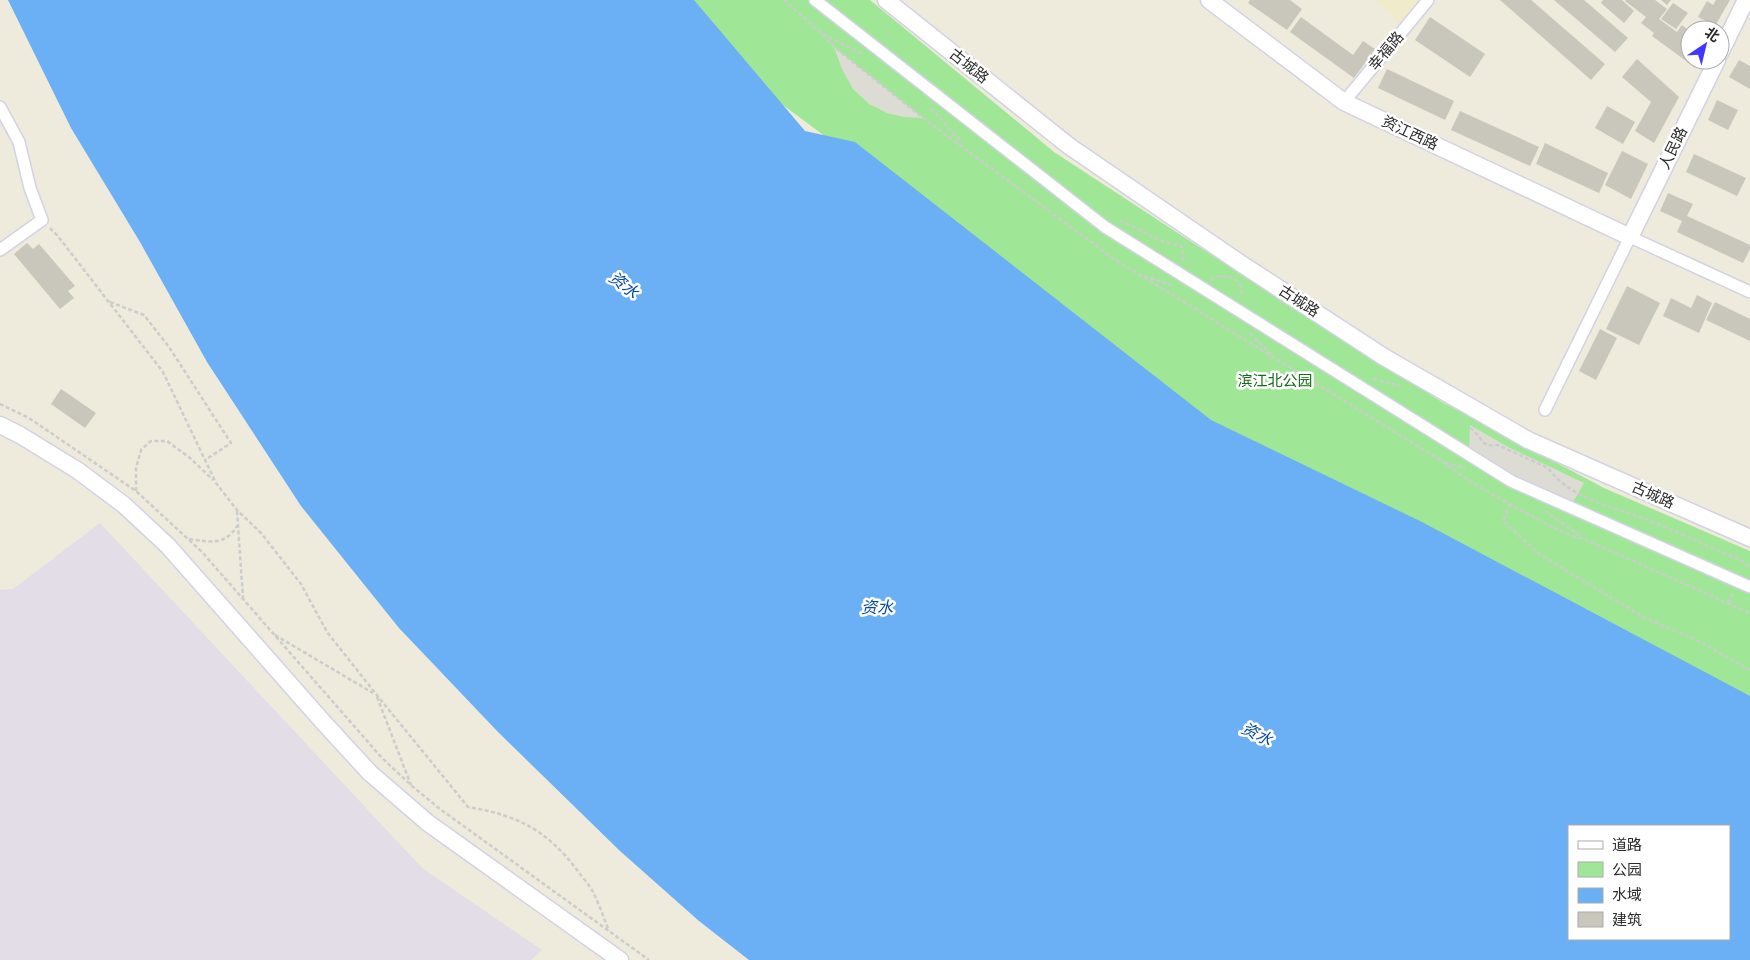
<svg xmlns="http://www.w3.org/2000/svg" width="1750" height="960" font-family="Rubik,'Noto Sans SC',sans-serif">
	<style>
		.industrial { fill: #e2dde6 }
		.education { fill: #f0eccb }
		.green { fill: #9fe796 }
		.plaza { fill: #dddcd4 }
		.water { fill: #6bb0f4; fill-rule: evenodd }
		.building { fill: #c9c7bc }
		.lines { fill: none; stroke-linecap: round; stroke-linejoin: round }
		.street-casing { stroke: #d2d2e4; stroke-width: 14 }
		.secondary-casing { stroke: #d2d2e4; stroke-width: 19 }
		.path { stroke: #ccc; stroke-width: 2.5; stroke-dasharray: 4 2.5; stroke-linecap: butt }
		.street { stroke: #fff; stroke-width: 11 }
		.secondary { stroke: #fff; stroke-width: 16 }
		.labels { text-anchor: middle; dominant-baseline: central; stroke-width: 5; stroke-linejoin: round; paint-order: stroke }
		.street-label { font-size: 15px; fill: #2b2b2b; stroke: #fff }
		.park-label { font-size: 15px; fill: #176c19; stroke: #fff }
		.water-label { font-size: 16px; font-style: italic; fill: #074aa3; stroke: #fff }
	</style>
	<rect width="100%" height="100%" fill="#eeeadc"/>
	<path class="industrial" d="M100,523l322,345 120,82 -11,10h-531v-370l13,-1z"/>
	<path class="education" d="M1374,0h47l-21,23z"/>
	<path class="green" d="M672,0h198l184,152 136,89 252,161 162,86 146,63v159l-515,-269 -522,-388z"/>
	<g class="plaza">
		<path d="M834,47l89,71 -19,-1 -17,-4 -18,-9 -16,-15 -11,-20z"/>
		<path d="M1470,425l38,22 76,36 -15,26 -100,-56z"/>
	</g>
	<path class="water" d="M8,0h686l111,131 50,11 356,278 211,102 328,174v264h-1001l-50,-39 -79,-70 -122,-119 -99,-104 -98,-122 -94,-144 -67,-120 -69,-114zM1569,826h160v113h-160z"/>
	<g class="building">
		<path d="M1250,0h40l12,9 -15,21 -39,-27z"/>
		<path d="M1500,0h31l74,64 -14,16z"/>
		<path d="M1554,0h30l44,38 -13,14z"/>
		<path d="M1603,0h19l12,11 -10,12 -23,-20z"/>
		<path d="M1626,0h29l12,9 -8,10 18,13 5,-7 6,5 -3,4 5,3v23h7l-4,6 -41,-30 2,-3 -13,-10 5,-6 -21,-16z"/>
		<path d="M1661,0h10l-4,5z"/>
		<path d="M1716,0h14l-15,26 -17,-9 9,-16 6,4z"/>
		<path d="M1673,3l15,10 -12,16 -15,-10z"/>
		<path d="M1301,17l52,38 10,-14 12,8 -21,29 -64,-46z"/>
		<path d="M1430,17l55,37 -15,23 -55,-37z"/>
		<path d="M1637,59l42,38 -25,46 -19,-12 16,-29 -29,-25z"/>
		<path d="M1739,60l11,6v23l-21,-12z"/>
		<path d="M1387,69l67,32 -9,19 -67,-32z"/>
		<path d="M1717,100l21,10 -10,20 -20,-10z"/>
		<path d="M1607,106l28,16 -12,22 -28,-16z"/>
		<path d="M1460,111l79,36 -9,19 -79,-36z"/>
		<path d="M1545,143l63,30 -9,20 -63,-29z"/>
		<path d="M1622,151l26,13 -17,35 -26,-14z"/>
		<path d="M1694,154l52,24 -9,18 -51,-24z"/>
		<path d="M1668,193l25,11 -6,12 63,29v4l-7,14 -66,-31 5,-11 -22,-10z"/>
		<path d="M27,243l6,6 6,-5 36,42 -7,5 6,7 -14,11 -46,-55z"/>
		<path d="M1627,286l33,17 -21,42 -33,-16z"/>
		<path d="M1697,295l15,8 -13,30 -36,-17 8,-18 20,10z"/>
		<path d="M1715,302l35,17v22l-44,-21z"/>
		<path d="M1600,329l17,9 -21,42 -17,-9z"/>
		<path d="M61,389l35,24 -11,15 -34,-24z"/>
	</g>
	<g class="lines">
		<g class="street-casing">
			<g id="street">
				<path d="M815,0l290,227 406,254 239,106"/>
				<path d="M1344,102l84,-102"/>
				<path d="M0,107l19,35 11,46 12,32 -42,30"/>
				<path d="M1545,410l85,-173 120,55"/>
			</g>
		</g>
		<g class="secondary-casing">
			<g id="secondary">
				<path d="M886,0l183,146 171,117 144,94 144,83 222,98"/>
				<path d="M1209,0l135,102 286,135 87,-177"/>
				<path d="M1720,53l26,-53"/>
				<path d="M0,425l20,10 57,35 47,35 44,41 156,177 46,50 58,50 192,137"/>
			</g>
		</g>
		<g class="path">
			<path d="M784,0l37,33 13,14 89,71 191,141 323,199c29,22 62,41 95,58 17,9 33,19 52,23l166,74"/>
			<path d="M823,34l39,20"/>
			<path d="M931,108l31,35"/>
			<path d="M1120,220l39,20 22,6 3,11 -2,4"/>
			<path d="M50,228l7,7 106,137 53,111 21,27 24,23 40,51 26,48 49,62 92,113c49,8 79,23 109,63 5,7 12,14 16,22 6,12 11,26 16,39"/>
			<path d="M1144,276l31,10"/>
			<path d="M1210,280c9,-6 23,-6 30,5 1,3 1,9 2,12"/>
			<path d="M110,302l34,13 25,32 62,96 -26,17"/>
			<path d="M1250,333l21,21"/>
			<path d="M1373,379l28,7"/>
			<path d="M0,404l29,14 107,73 66,61 180,206 30,28 28,23 209,151"/>
			<path d="M1470,428c13,8 9,20 28,17l50,23c24,33 69,39 105,54 30,12 59,26 89,39l8,6"/>
			<path d="M1445,463l21,5"/>
			<path d="M136,491v-23l5,-18 10,-9h16l23,17 23,22"/>
			<path d="M1510,504l-7,17 36,33 104,63 52,22 55,31"/>
			<path d="M237,511l6,87"/>
			<path d="M1545,511l38,27"/>
			<path d="M189,539c21,3 36,7 48,-13"/>
			<path d="M1728,603l5,-10"/>
			<path d="M275,635l98,58"/>
			<path d="M377,697l34,88"/>
		</g>
		<use href="#street" class="street"/>
		<use href="#secondary" class="secondary"/>
	</g>
	<g class="labels">
		<g class="street-label">
			<text transform="translate(1386 51) rotate(-50)">幸福路</text>
			<text transform="translate(969 66) rotate(39)">古城路</text>
			<text transform="translate(1410 133) rotate(25)">资江西路</text>
			<text transform="translate(1673 148) rotate(-64)">人民路</text>
			<text transform="translate(1299 301) rotate(33)">古城路</text>
			<text transform="translate(1653 495) rotate(24)">古城路</text>
		</g>
		<g class="park-label">
			<text x="1275" y="381">滨江北公园</text>
		</g>
		<g class="water-label">
			<text transform="translate(624 285) rotate(38)">资水</text>
			<text x="877" y="607">资水</text>
			<text transform="translate(1257 734) rotate(26)">资水</text>
		</g>
	</g>
	<rect x="1568" y="825" width="162" height="115" fill="#ffffff" stroke="#aaaaaa"/>
	<rect x="1578" y="841" width="25" height="8" fill="#ffffff" stroke="#aaaaaa"/>
	<text x="1612" y="850" font-size="15" fill="#2b2b2b">道路</text>
	<rect x="1578" y="862" width="25" height="15" fill="#9fe796" stroke="#aaaaaa"/>
	<text x="1612" y="875" font-size="15" fill="#2b2b2b">公园</text>
	<rect x="1578" y="888" width="25" height="15" fill="#6bb0f4" stroke="#aaaaaa"/>
	<text x="1612" y="900" font-size="15" fill="#2b2b2b">水域</text>
	<rect x="1578" y="912" width="25" height="15" fill="#c9c7bc" stroke="#aaaaaa"/>
	<text x="1612" y="925" font-size="15" fill="#2b2b2b">建筑</text>
	<g transform="translate(1705 45) rotate(35)"><circle r="24" fill="#ffffff" stroke="#aaaaaa"/>
	<path d="M0-4L9 19L0 12L-9 19Z" fill="#4038ff"/>
	<text y="-8" font-size="14" font-weight="bold" text-anchor="middle" fill="#2b2b2b">北</text>
	</g>
</svg>
